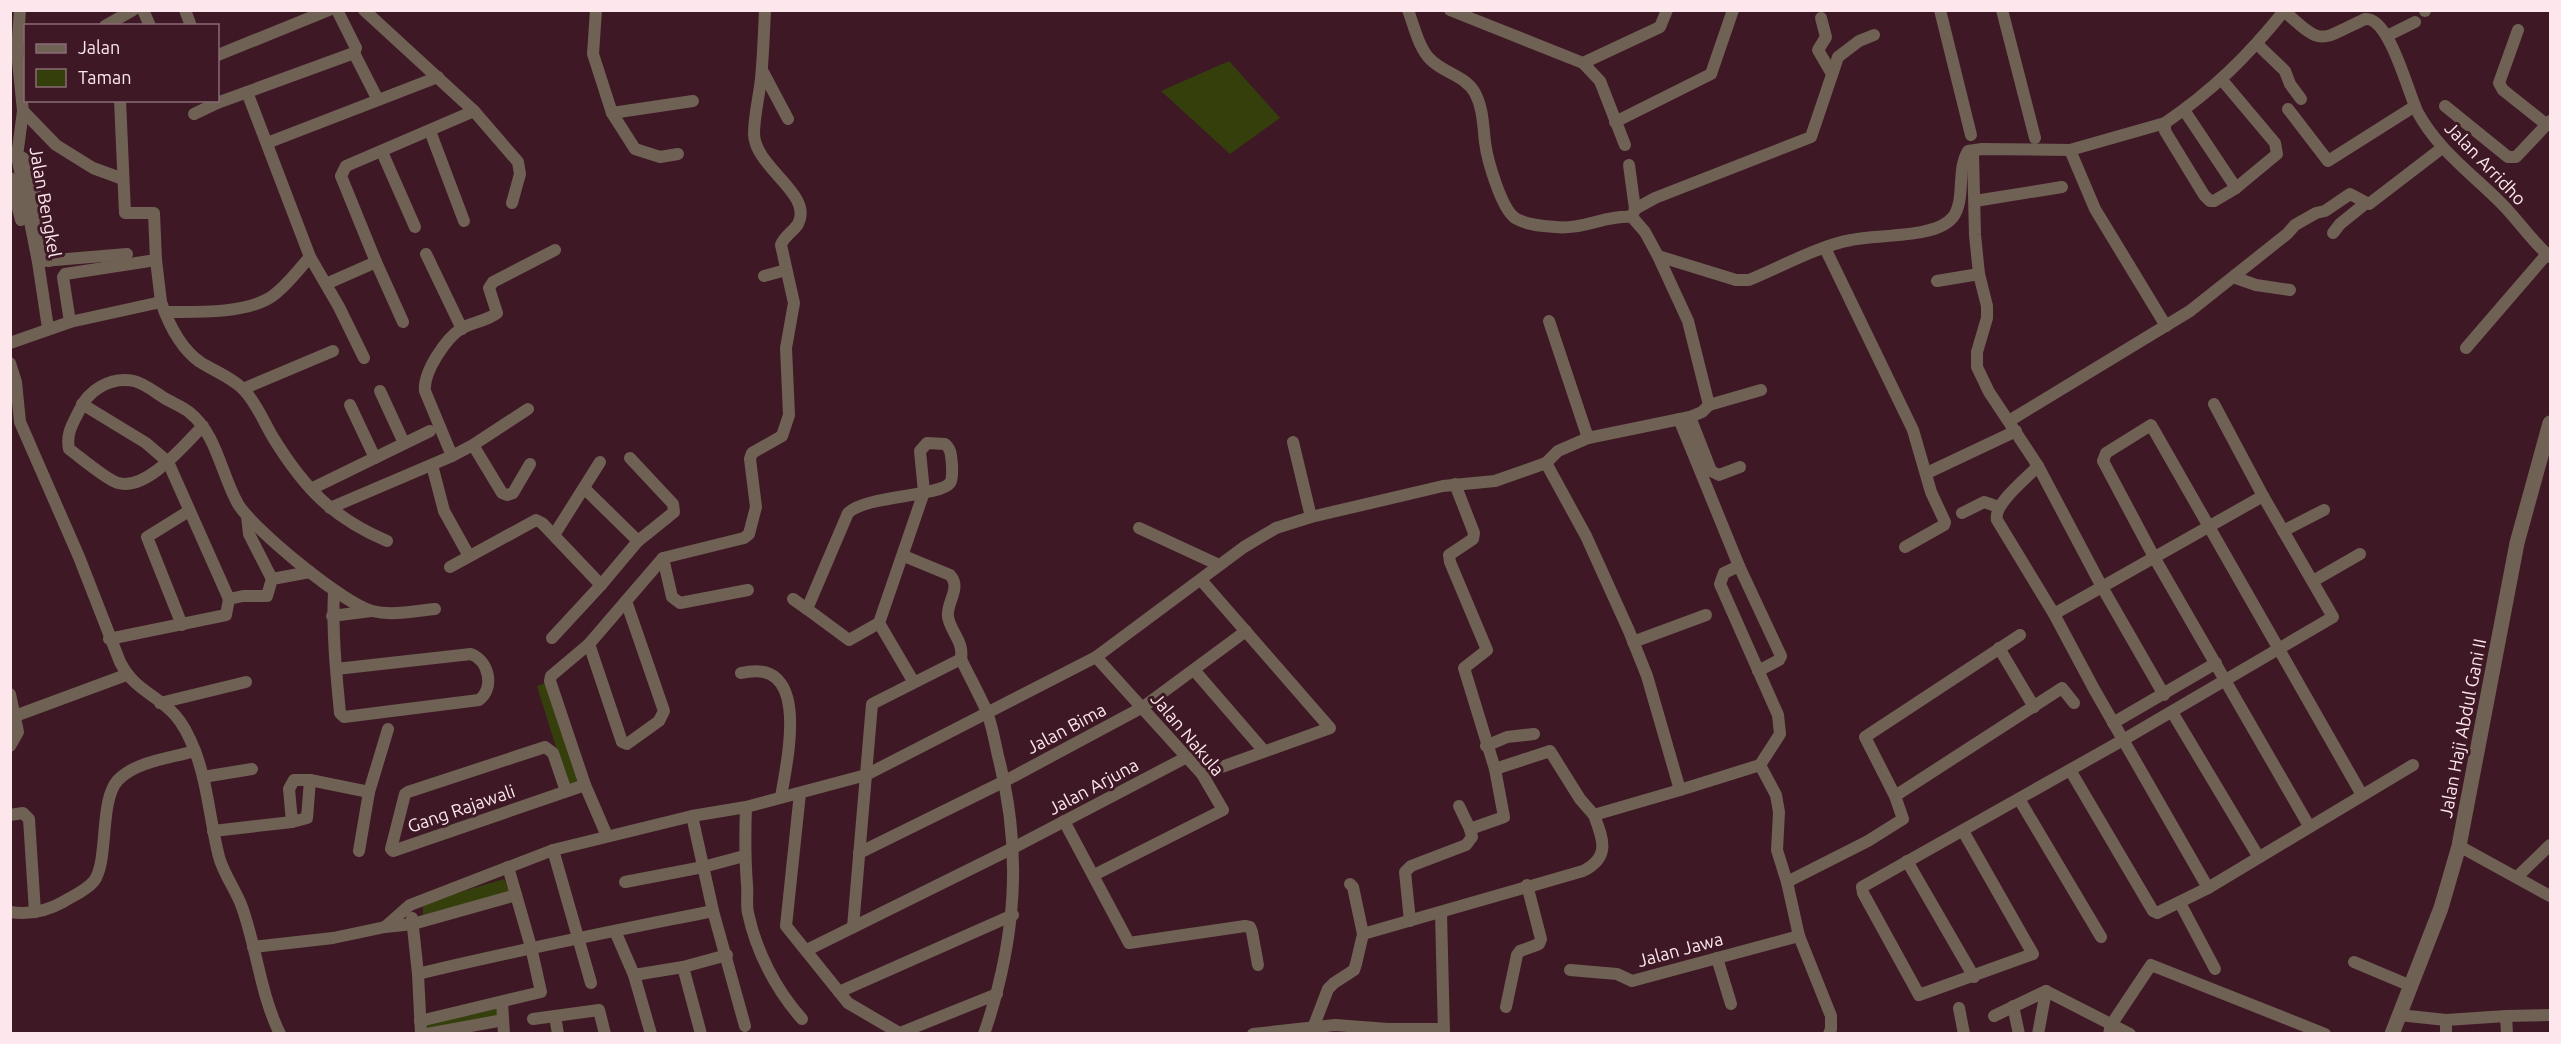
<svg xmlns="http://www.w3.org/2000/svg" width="2561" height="1044" font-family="Ubuntu,sans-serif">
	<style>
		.green { fill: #343f0b }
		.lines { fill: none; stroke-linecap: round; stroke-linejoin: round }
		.minor { stroke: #706155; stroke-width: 12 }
		.tertiary { stroke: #706155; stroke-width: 15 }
		.labels { text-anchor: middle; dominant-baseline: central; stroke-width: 6; stroke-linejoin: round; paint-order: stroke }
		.street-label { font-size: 18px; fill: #fde7ec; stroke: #3e1925 }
	</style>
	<rect width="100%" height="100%" fill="#3e1925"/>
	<g class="green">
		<path d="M1229,61l51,57 -50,36 -69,-63z"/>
		<path d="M548,682l30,101 -10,3 -31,-100z"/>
		<path d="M504,879l5,12 -2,2 -84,22v-11l4,-2z"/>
		<path d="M502,1002l1,18 -76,14 -7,-13z"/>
	</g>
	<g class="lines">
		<g class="minor">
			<path d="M20,10l-3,41 6,60 -6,45 21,106 10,66"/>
			<path d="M143,10l7,16"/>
			<path d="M185,10l6,16"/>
			<path d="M364,10l110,101 44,51 2,12 -8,29"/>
			<path d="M596,10l-3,44 19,59 23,36 25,8 18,-3"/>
			<path d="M1450,10l133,53 77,-36 7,-17"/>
			<path d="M1940,10l31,125"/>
			<path d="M2002,10l33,128"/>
			<path d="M2283,10c41,37 35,31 82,9 24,-3 43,73 52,92 20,38 54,62 84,92 17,17 31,38 49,54"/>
			<path d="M2425,10v1"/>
			<path d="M1821,18l5,19 -8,13 14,24"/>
			<path d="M105,26l28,-16"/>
			<path d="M2518,30l-19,53 4,7 44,35"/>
			<path d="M2387,36l28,-14"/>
			<path d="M2257,44l28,27 5,13 11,15"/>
			<path d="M354,53l24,47"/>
			<path d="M218,55l111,-45"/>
			<path d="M1583,63l17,18 25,64"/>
			<path d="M762,70l26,49"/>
			<path d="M2222,80l53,63 2,11 -41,34 -22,13h-4l-6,-6 -39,-64v-8c47,-32 83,-67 119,-112"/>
			<path d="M247,92l63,165 29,50 25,51"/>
			<path d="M120,100l5,113h29l2,47 5,42"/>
			<path d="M216,100l1,3 137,-50 2,-5 -19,-38"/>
			<path d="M2445,106l63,51h8l34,-36"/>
			<path d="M2288,109l40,52 87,-55"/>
			<path d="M2184,110l52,78"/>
			<path d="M23,111l33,34 37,23 30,11"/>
			<path d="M612,113l81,-12"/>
			<path d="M194,114l23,-11"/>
			<path d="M1615,122l96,-48 22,-64"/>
			<path d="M430,131l34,90"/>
			<path d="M267,143l171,-66"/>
			<path d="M2070,150l25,59 71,117"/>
			<path d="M382,152l33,75"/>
			<path d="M1973,153l2,82 4,39 8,32v12l-10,34v15l12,25 49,74 64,121 62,108"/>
			<path d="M17,156l6,2 6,7 20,96"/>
			<path d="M1629,165l6,44"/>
			<path d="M10,178l11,42"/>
			<path d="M1975,201l87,-14"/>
			<path d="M1632,217l3,-8 20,-11 156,-61 27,-80 21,-16 15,-6"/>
			<path d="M2333,233l7,-9 26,-21"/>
			<path d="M1825,248l88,182 18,62 14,30 -1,3 -39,22"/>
			<path d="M426,254l36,75"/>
			<path d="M1658,256l78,24h13c32,-13 69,-34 102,-40 26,-6 85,-1 102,-23 13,-18 3,-46 15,-66l14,-2 88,1 95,-27"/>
			<path d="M43,261l84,-7"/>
			<path d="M764,276l22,-6"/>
			<path d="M2233,277l23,8 34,5"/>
			<path d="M1937,281l42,-7"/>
			<path d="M326,284l50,-22"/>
			<path d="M165,312c30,0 80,2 106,-15 15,-10 27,-27 39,-40"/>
			<path d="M1549,321l39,117"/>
			<path d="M70,322l-7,-45 2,-3 91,-14"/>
			<path d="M403,322l-27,-60 -35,-86 5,-10 128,-55"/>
			<path d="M10,343l60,-21 91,-20c8,23 19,46 39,60 14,9 31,15 43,27 14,14 21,34 31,50 31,50 59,79 113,102"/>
			<path d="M2466,348l81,-94"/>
			<path d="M10,363l6,19 4,40 59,135 41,105c14,28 36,32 55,53 9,10 15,23 20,36 13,34 15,71 24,106 5,18 17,33 23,50 15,42 18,86 38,127"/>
			<path d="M243,389l90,-38"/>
			<path d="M380,391l24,52"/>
			<path d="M82,404l64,39 22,19 61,137"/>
			<path d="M350,405l25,53"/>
			<path d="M1709,405l52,-15"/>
			<path d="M1690,417l21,54 8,4 21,-8"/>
			<path d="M1679,419l60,147 42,90 -2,4 -21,11"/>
			<path d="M2009,421l181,-110 97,-77 8,-9 21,-12 9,-2 25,-17 19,10 73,-56"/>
			<path d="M203,426c-19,19 -56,65 -85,57 -11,-3 -38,-26 -49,-34 -3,-15 3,-24 10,-38 9,-21 32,-35 55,-30 10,2 22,12 32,18 7,4 17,8 23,13 28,22 32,62 49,92 15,25 106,100 134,107 20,5 43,0 63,-2"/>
			<path d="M1293,442l18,75"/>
			<path d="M473,445l55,-36"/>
			<path d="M452,456l21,-11 29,48 5,2 6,-2 17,-29"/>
			<path d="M1546,463l40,73 43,95 18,45 33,114 80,-25 20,-31 -2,-19 -58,-131 4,-11 15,-7"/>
			<path d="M432,465l12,46 25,45"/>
			<path d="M2038,466c-11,12 -45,38 -41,54l57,94 40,75 114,199"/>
			<path d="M1927,473l89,-42"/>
			<path d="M1455,484l19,49 -1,6 -24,16 1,7 37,88 -23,18 31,101 55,-18 30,48 14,16"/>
			<path d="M584,488l54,53"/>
			<path d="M311,489l119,-58"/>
			<path d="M330,508l122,-52 -27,-65c-2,-19 21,-53 37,-63 11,-6 25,-7 35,-15l-8,-25 4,-6 62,-32"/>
			<path d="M1962,513l22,-11 15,5"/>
			<path d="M247,516l2,18 23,45"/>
			<path d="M1139,528l80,37"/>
			<path d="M2283,531l41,-21"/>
			<path d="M554,535l46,-73"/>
			<path d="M904,556l46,19c12,13 -4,27 -2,42 3,16 16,24 13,42"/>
			<path d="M663,558l9,39 8,6 68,-13"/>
			<path d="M450,567l86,-47 6,3 59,62"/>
			<path d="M1201,580l129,148 -128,46"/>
			<path d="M2313,581l47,-27"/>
			<path d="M334,591c-2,40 2,81 6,122l4,4 135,-17c16,-12 10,-39 -8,-46l-135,15"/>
			<path d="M793,599l14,10"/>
			<path d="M2054,614l209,-118"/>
			<path d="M332,616l39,-5"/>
			<path d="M879,623l-30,17 -42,-31 41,-96c19,-18 91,-16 102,-30 3,-4 2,-12 2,-18 -1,-8 0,-15 -7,-21l-18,-1 -7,8 4,41 -45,131 34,58"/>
			<path d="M182,625l-35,-88 42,-26"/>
			<path d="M552,638l49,-53 37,-44 36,-29 -1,-8 -43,-46"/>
			<path d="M109,639l117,-24 3,-16 14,-3h24l5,-17 38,-7"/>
			<path d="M1633,642l73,-27"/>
			<path d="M589,644l33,98 5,2 32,-23 5,-10 -38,-110"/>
			<path d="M1999,648l35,59"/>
			<path d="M1194,670l70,81"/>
			<path d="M741,673c71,-17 46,87 40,124"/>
			<path d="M10,694l8,38 -8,14"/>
			<path d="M160,703l86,-21"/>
			<path d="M2172,712l86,144"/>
			<path d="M15,716l111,-41"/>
			<path d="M2113,723l103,-60"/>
			<path d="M1486,746l21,-9 27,-3"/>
			<path d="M1760,765l16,30 3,17 -2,38 10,32 12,54 32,80v13l-2,5"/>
			<path d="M2070,770l83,141 4,2 51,-25 205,-123"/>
			<path d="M203,777l49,-8"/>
			<path d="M566,791l-13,-38 -8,-6 -137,45 -3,2 -14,55 2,2 192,-66"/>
			<path d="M800,793l-14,133 62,77 53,31"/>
			<path d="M1895,796l167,-108 12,15"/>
			<path d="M2019,799l82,138"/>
			<path d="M1459,806l11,23"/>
			<path d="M746,807c-1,26 -1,52 1,78 1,9 -1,19 1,28 8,38 28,77 54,106"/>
			<path d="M10,815l13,-2 6,6 6,93"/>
			<path d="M692,816l21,95 32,115"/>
			<path d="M1064,821l65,122 116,-17 5,1 2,5 6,33"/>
			<path d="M292,822l15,-4 3,-38"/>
			<path d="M2309,826l-155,-269 -51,-96 3,-8 45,-28 211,370"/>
			<path d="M213,831l79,-9 -3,-33 5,-9h16l59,12"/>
			<path d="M1963,831l70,123 -114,41 -56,-102 -1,-6 261,-147 210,-123 -70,-121 -49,-92"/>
			<path d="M607,836l-22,-51 -35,-104 1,-5 38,-32 74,-86 81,-20 5,-4 7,-27 -6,-48 2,-6 30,-17 7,-21 -3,-67 8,-45 -13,-58c3,-9 12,-13 17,-21 16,-30 -43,-56 -44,-90 0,-18 5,-37 7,-55 2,-22 3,-46 4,-69"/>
			<path d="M2459,846l91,50"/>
			<path d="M553,850l38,133"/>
			<path d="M359,851l10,-59 19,-63"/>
			<path d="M859,853l146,-72 138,-74 103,-76"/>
			<path d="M1907,861l67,116"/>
			<path d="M1094,875l129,-65 -21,-36 -106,-117"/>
			<path d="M2517,877l33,-32"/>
			<path d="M625,882l78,-15 41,-11"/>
			<path d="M1787,882l81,-41 35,-22 -8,-23 -30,-59 155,-102"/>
			<path d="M2180,903l35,66"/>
			<path d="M10,912c19,3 37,-1 53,-10 10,-6 24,-12 31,-21 15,-20 5,-81 24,-101 18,-19 53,-22 77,-29"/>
			<path d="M1441,912l3,122"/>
			<path d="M412,918l6,56 3,60"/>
			<path d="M1410,921l-5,-49 6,-6 55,-21 6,-8 -2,-8 34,-12 -9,-48"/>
			<path d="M385,927l28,-3 103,-29"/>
			<path d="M853,927l19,-223 89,-45c8,17 18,35 26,53 5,14 8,30 11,44 25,95 18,185 -14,278"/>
			<path d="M615,931l19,44 17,59"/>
			<path d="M1363,934l220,-63c28,-14 20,-32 11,-56l86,-25"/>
			<path d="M253,947l80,-9 52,-11 25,-22 143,-55 139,-34 54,-9 120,-32 230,-118 148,-110 32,-19 35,-11 132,-31 52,-5 51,-18 12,-12 30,-13 102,-21 12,-5 7,-7 -21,-84 -30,-65 -13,-24 -13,-15c-26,-2 -50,13 -77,10 -12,-1 -29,-2 -40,-9 -14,-10 -28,-59 -30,-76 -2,-17 -2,-34 -10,-49 -9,-17 -31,-20 -44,-33 -12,-11 -17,-34 -23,-50"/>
			<path d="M807,950l208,-103 172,-90"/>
			<path d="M1717,958l14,46"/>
			<path d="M2354,962l57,24"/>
			<path d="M683,967l18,67"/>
			<path d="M1570,970l47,4 15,7 167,-45"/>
			<path d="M418,974c98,-24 196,-43 295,-63"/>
			<path d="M634,975l49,-8 44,-12"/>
			<path d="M839,992l174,-77"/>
			<path d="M502,1002l2,32"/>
			<path d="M2013,1006l6,28"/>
			<path d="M1506,1007l11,-52 3,-4 19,-7 2,-5 -14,-54"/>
			<path d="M1959,1008l5,26"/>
			<path d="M2399,1015l47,5 60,-4 1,18"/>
			<path d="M555,1016l3,18"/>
			<path d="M1994,1016l52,-25 84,43"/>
			<path d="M2506,1016l44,-1"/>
			<path d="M533,1019l66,-9 6,24"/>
			<path d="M2446,1020v14"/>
			<path d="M420,1021l121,-29 -10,-45 -23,-80"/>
			<path d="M1313,1028l15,-39 6,-6 20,-13 2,-6 7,-30 -10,-47 -3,-3"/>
			<path d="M900,1033l97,-39"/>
			<path d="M427,1034l76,-14"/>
			<path d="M1253,1034l82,-9 53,4h56"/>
			<path d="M2038,1034l8,-43"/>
			<path d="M2109,1034l2,-9 40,-60 174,69"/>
		</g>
		<path class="tertiary" d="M2392,1034l49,-126 18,-62 58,-303 33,-120"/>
	</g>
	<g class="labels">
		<g class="street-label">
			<text transform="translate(2486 163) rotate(46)">Jalan Arridho</text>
			<text transform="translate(46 202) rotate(80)">Jalan Bengkel</text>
			<text transform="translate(1066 728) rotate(-28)">Jalan Bima</text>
			<text transform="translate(2462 728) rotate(-79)">Jalan Haji Abdul Gani II</text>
			<text transform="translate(1188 734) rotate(50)">Jalan Nakula</text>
			<text transform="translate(1093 786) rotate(-28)">Jalan Arjuna</text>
			<text transform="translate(461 808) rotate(-19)">Gang Rajawali</text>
			<text transform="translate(1680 949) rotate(-15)">Jalan Jawa</text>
		</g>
	</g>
	<rect width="2561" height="1044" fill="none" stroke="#fde7ec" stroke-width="24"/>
	<rect x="24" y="24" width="195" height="78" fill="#3e1925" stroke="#8a6b75" stroke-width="1.5"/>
	<rect x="36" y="44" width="30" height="9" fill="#706155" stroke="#8a6b75" stroke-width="1.5"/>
	<text x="78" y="54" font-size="18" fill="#fde7ec">Jalan</text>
	<rect x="36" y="69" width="30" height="18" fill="#343f0b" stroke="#8a6b75" stroke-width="1.5"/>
	<text x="78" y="84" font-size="18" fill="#fde7ec">Taman</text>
</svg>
